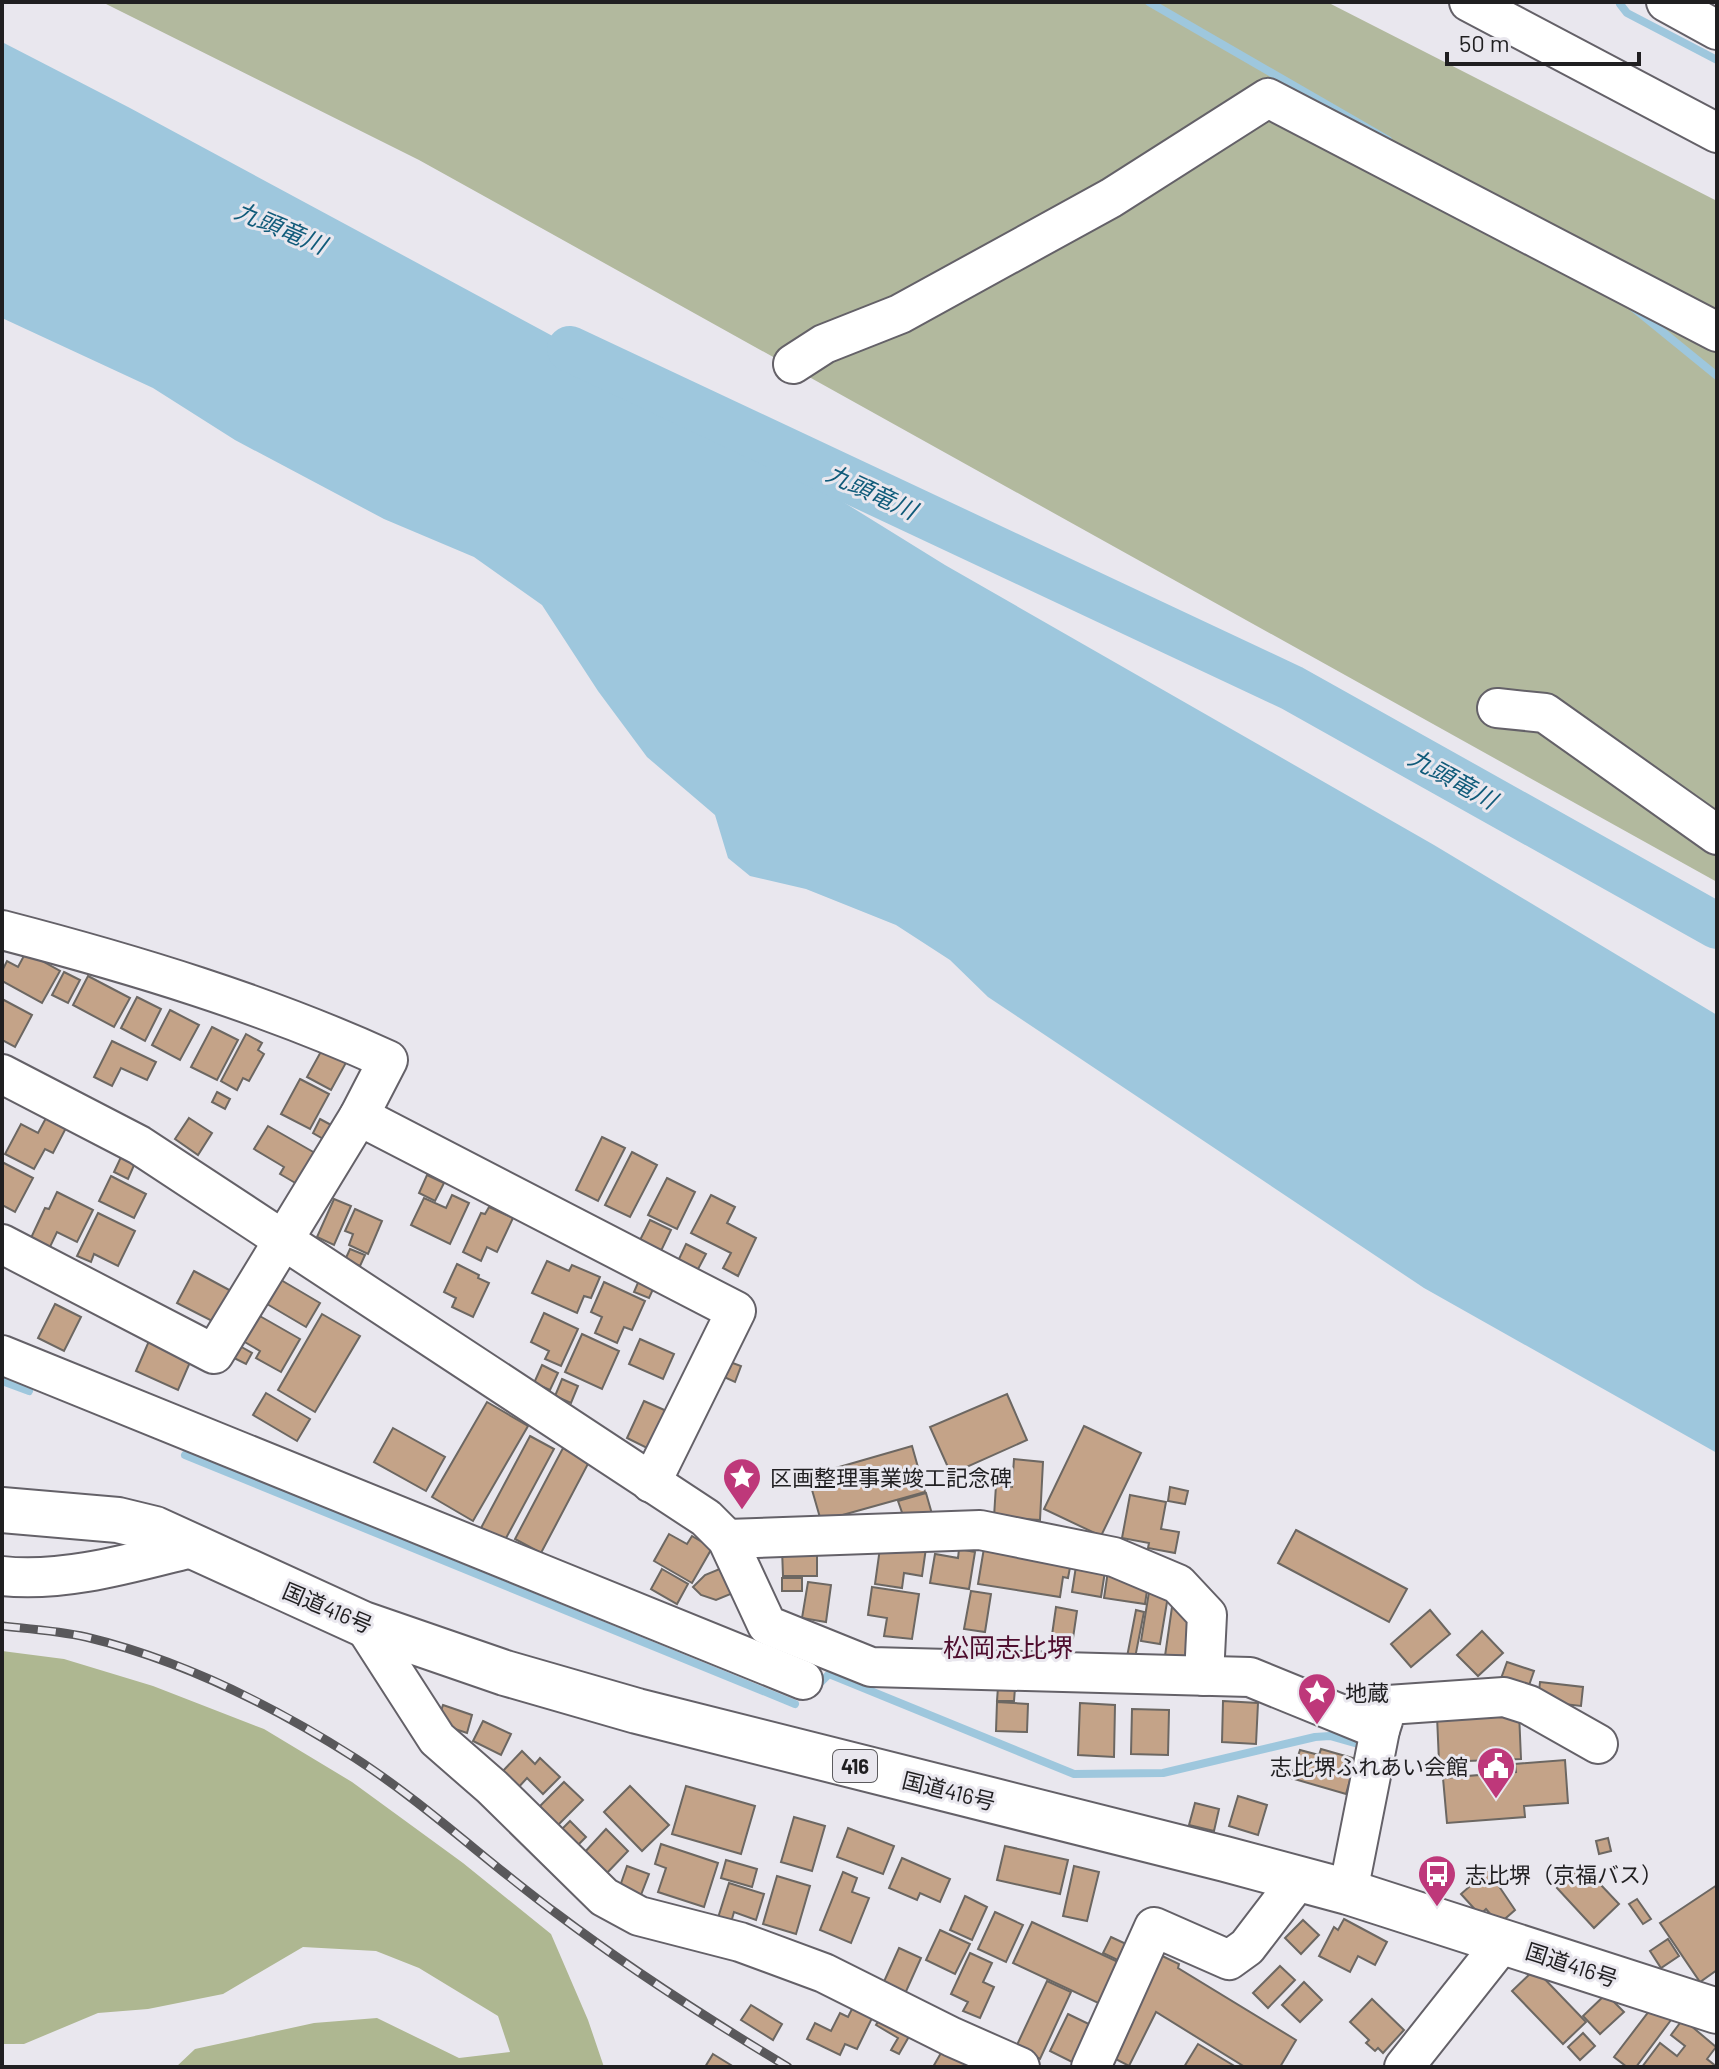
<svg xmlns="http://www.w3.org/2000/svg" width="1719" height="2069" font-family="Barlow,'Noto Sans JP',sans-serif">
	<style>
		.green { fill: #b2b99e }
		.forest { fill: #aeb791 }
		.water { fill: #9ec7dd }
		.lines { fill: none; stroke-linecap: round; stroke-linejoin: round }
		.stream { stroke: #9ec7dd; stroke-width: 8 }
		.river { stroke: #9ec7dd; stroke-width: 46 }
		.building { fill: #c4a388; stroke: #6c6762; stroke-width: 2 }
		.minor-casing { stroke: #646168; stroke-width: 42 }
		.highway-casing { stroke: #646168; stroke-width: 48 }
		.minor { stroke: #fff; stroke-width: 38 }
		.highway { stroke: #fff; stroke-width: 44 }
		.rail-casing { stroke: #59585b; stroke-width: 9 }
		.rail { stroke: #e9e7ee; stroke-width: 6; stroke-dasharray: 18; stroke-linecap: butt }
		.labels { text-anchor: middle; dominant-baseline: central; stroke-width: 6; stroke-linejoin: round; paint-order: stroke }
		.shield { fill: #e9e7ee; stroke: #5c5b5e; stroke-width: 2 }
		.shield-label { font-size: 20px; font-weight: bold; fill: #201f21 }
		.poi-label { font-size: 22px; fill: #201f21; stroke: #e9e7ee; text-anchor: start }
		.street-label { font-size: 22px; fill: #201f21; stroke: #e9e7ee }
		.water-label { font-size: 24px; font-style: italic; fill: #105b7a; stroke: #e9e7ee }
		.quarter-label { font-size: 26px; fill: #4e0d2e; stroke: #e9e7ee }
	</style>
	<rect width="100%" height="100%" fill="#e9e7ee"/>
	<path class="green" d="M102,2h1225l390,199v681l-1298,-722z"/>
	<path class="forest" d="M2,1651l62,8 89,27 111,43 88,53 111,81 88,71 37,86 16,47h-428l19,-18 119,-26 63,-5 82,40 51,-6 -12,-36 -79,-48 -43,-17 -73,-4 -80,47 -75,15 -50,4 -74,31h-22z"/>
	<path class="water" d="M2,42l128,66 597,322 218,135 489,280 283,170v438l-293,-165 -436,-291 -38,-37 -54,-35 -90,-36 -56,-13 -22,-18 -13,-43 -68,-58 -49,-66 -56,-86 -68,-48 -90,-38 -149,-79 -82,-52 -151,-70z"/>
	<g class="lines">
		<g class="stream">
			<path d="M1149,2l239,138"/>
			<path d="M1620,4l7,9 90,47"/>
			<path d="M1631,306l86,70"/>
			<path d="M2,1381l27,10"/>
			<path d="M185,1455l610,249"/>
			<path d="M821,1682l8,-8 245,100 89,-1 152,-36 15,-1 28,8"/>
		</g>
		<path class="river" d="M570,349l722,339 425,238"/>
	</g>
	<g class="building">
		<path d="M26,952l34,19 -18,32 -40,-22v-10l5,-10 11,6z"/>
		<path d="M64,972l16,8 -12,23 -16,-8z"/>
		<path d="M88,976l42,22 -16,29 -41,-22z"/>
		<path d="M137,997l24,12 -16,32 -24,-13z"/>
		<path d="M2,999l30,16 -17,32 -13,-7z"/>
		<path d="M170,1010l29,15 -19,35 -28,-15z"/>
		<path d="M212,1027l26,13 -21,40 -26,-13z"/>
		<path d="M246,1034l16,9 -4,7 6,4 -15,27 -6,-3 -6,12 -16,-9z"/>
		<path d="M112,1041l44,21 -9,18 -26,-12 -9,18 -18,-9z"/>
		<path d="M324,1046l24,13 -17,31 -24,-13z"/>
		<path d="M300,1079l29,15 -19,35 -29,-15z"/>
		<path d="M217,1092l13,7 -5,10 -13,-7z"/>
		<path d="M46,1118l20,10 -13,25 -8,-4 -11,20 -29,-15 16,-30 17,9z"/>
		<path d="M189,1118l23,15 -14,22 -23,-16z"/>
		<path d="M320,1119l13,7 -8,14 -12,-7z"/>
		<path d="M268,1126l47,27 -18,31 -17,-10 4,-7 -30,-18z"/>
		<path d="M602,1137l23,11 -27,53 -22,-11z"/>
		<path d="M632,1152l25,13 -27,52 -25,-12z"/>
		<path d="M121,1157l14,6 -7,16 -14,-7z"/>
		<path d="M2,1162l31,16 -18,34 -13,-7z"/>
		<path d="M427,1175l17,8 -9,18 -16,-8z"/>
		<path d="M111,1176l35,18 -12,24 -35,-17z"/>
		<path d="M667,1178l28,14 -18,37 -29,-14z"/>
		<path d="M57,1192l36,18 -16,32 -20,-10 -8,17 -19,-9 15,-32 4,1z"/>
		<path d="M452,1195l17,8 -19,41 -39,-19 13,-27 22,10z"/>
		<path d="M711,1195l24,12 -8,16 29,15 -18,38 -15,-8 8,-15 -40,-20z"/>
		<path d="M334,1199l17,7 -17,39 -17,-8z"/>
		<path d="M489,1207l24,11 -16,34 -10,-5 -6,14 -18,-9 18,-39 4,1z"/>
		<path d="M355,1209l27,12 -14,33 -19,-9 4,-11 -8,-3z"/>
		<path d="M98,1213l37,18 -17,35 -24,-12 -3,8 -14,-6z"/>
		<path d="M650,1220l21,10 -10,21 -21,-11z"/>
		<path d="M686,1244l20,10 -9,17 -19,-10z"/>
		<path d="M350,1249l15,6 -5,11 -15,-6z"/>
		<path d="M547,1261l22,10 3,-6 28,12 -9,21 -7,-2 -7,17 -45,-20z"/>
		<path d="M457,1264l22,11 -1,3 11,5 -16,34 -21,-10 4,-9 -12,-6z"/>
		<path d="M194,1271l39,21 -17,31 -39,-20z"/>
		<path d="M640,1278l15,7 -6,13 -15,-6z"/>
		<path d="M281,1280l39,23 -14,24 -39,-23z"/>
		<path d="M604,1282l41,19 -13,29 -8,-3 -7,16 -22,-10 7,-16 -11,-5z"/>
		<path d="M55,1304l26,13 -17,34 -26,-13z"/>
		<path d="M544,1313l34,16 -17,37 -16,-7 4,-8 -18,-9z"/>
		<path d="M322,1314l38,22 -45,76 -37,-22z"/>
		<path d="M258,1315l42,24 -19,33 -25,-14 4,-7 -17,-10z"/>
		<path d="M582,1334l37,17 -17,38 -37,-17z"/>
		<path d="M640,1339l34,15 -11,25 -34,-15z"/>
		<path d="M149,1341l42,19 -13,30 -42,-19z"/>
		<path d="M238,1345l14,8 -6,11 -14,-7z"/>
		<path d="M730,1362l11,4 -6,16 -11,-5z"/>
		<path d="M542,1365l16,8 -8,17 -16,-7z"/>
		<path d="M562,1379l16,7 -7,17 -16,-7z"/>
		<path d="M266,1393l44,26 -13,22 -44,-26z"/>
		<path d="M1007,1394l20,46 -76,34 -21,-47z"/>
		<path d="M644,1401l25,11 -18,38 -24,-12z"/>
		<path d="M487,1402l41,24 -55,95 -41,-24z"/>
		<path d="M1084,1426l57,27 -40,83 -57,-27z"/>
		<path d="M393,1428l52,29 -19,34 -52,-29z"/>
		<path d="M530,1436l24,13 -49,91 -24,-12z"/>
		<path d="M912,1446l13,46 -104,29 -13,-45z"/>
		<path d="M563,1448l26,14 -48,91 -26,-14z"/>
		<path d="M1014,1459l29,3 -3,58 -46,-3 2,-32 16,2z"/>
		<path d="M1170,1487l18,4 -3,13 -17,-3z"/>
		<path d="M926,1493l6,21 -27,7 -7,-20z"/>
		<path d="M1130,1495l36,7 -5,27 18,3 -4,21 -27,-5 1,-5 -27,-5z"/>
		<path d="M1296,1530l111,59 -18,33 -111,-59z"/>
		<path d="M669,1534l18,10 5,-8 20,12 -20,35 -38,-22z"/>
		<path d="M880,1548h46l-4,28 -18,-3 -2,15 -27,-4z"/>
		<path d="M984,1548l88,9 -4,21 -5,-1 -3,20 -82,-13z"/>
		<path d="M782,1549h35v27h-34z"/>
		<path d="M959,1549l16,3 -6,37 -39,-6 5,-29 23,4z"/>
		<path d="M1077,1560l29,5 -5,32 -29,-5z"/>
		<path d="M722,1568l11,25 -17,7 -15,-5 -8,-8 12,-12z"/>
		<path d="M662,1569l26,15 -11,20 -26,-15z"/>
		<path d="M1108,1571l40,13 -3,20 -41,-6z"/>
		<rect x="782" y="1578" width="20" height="13"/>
		<path d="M808,1582l23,3 -5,37 -24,-4z"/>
		<path d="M872,1587l47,7 -7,45 -28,-3 3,-18 -19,-3z"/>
		<path d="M971,1591l20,3 -6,38 -21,-3z"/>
		<path d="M1149,1592l19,4 -8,48 -19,-3z"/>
		<path d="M1173,1600l20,18 -6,42 -22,-4z"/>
		<path d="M1056,1607l21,4 -4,27 -21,-3z"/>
		<path d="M1136,1610l8,2 -9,46 -8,-1z"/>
		<path d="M1430,1610l20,24 -39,33 -20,-23z"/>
		<path d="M1482,1631l21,22 -25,23 -21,-21z"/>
		<path d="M1507,1662l27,9 -8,23 -27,-10z"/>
		<path d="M1540,1682l43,5 -2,19 -43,-5z"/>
		<path d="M998,1687l17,1 -1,13h-17z"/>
		<path d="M1223,1701l35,2 -2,41 -34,-2z"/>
		<path d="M997,1702l31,2 -1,28 -31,-1z"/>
		<path d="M1080,1703l35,2 -1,52 -36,-2z"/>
		<path d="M443,1705l29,10 -5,18 -30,-10z"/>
		<path d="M1132,1709l37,1 -1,45 -37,-1z"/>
		<path d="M1519,1712l2,47 -82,3 -2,-46z"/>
		<path d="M483,1721l28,13 -10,21 -28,-14z"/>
		<path d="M1321,1749l35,10 -10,35 -55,-16 9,-28 19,5z"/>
		<path d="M522,1751l13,13 5,-6 20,19 -17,17 -16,-16 -11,12 -16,-16z"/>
		<path d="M1565,1760l3,43 -44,3 1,11 -78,6 -4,-45 73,-6 -1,-8z"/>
		<path d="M564,1782l19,18 -29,29 -18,-19z"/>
		<path d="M630,1786l39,39 -27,26 -38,-39z"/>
		<path d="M686,1786l69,20 -14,48 -69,-20z"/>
		<path d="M1238,1796l29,9 -9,30 -29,-9z"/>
		<path d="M1195,1803l24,6 -5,22 -25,-6z"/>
		<path d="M794,1817l31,9 -13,45 -31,-9z"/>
		<path d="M570,1821l16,16 -12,12 -16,-16z"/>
		<path d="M848,1828l46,18 -11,28 -46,-17z"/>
		<path d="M606,1829l22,22 -23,24 -22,-21z"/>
		<path d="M1608,1838l3,13 -12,3 -3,-13z"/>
		<path d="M661,1844l57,19 -14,44 -46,-15 8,-24 -11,-4z"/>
		<path d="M1005,1846l63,14 -8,34 -63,-14z"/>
		<path d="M902,1858l48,21 -10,23 -20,-9 -3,7 -28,-12z"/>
		<path d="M726,1860l31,9 -5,18 -31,-9z"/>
		<path d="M1582,1865l37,39 -25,24 -37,-40z"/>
		<path d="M627,1866l22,8 -10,26 -21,-8z"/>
		<path d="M1074,1866l25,6 -12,49 -24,-5z"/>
		<path d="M1488,1870l27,40 -16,14 -13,-15 -6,6 -19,-21z"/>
		<path d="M843,1872l14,6 -5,14 17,6 -18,45 -31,-13z"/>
		<path d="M777,1876l33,10 -14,48 -33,-10z"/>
		<path d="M729,1883l35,11 -8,26 -22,-8 -4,14 -13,-5z"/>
		<path d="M1717,1885v85l-17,12 -40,-59z"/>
		<path d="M965,1896l22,11 -15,33 -22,-10z"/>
		<path d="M1637,1899l14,20 -8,5 -14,-20z"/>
		<path d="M995,1912l28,13 -17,37 -28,-13z"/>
		<path d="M1344,1919l43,23 -12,23 -17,-9 -8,16 -31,-16 15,-29 4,3z"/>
		<path d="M1303,1920l16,15 -18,19 -16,-16z"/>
		<path d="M1032,1922l97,45 -18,42 -98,-46z"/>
		<path d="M940,1930l30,14 -15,30 -29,-14z"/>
		<path d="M1111,1937l26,12 -7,17 -27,-13z"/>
		<path d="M1668,1939l11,17 -18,12 -11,-17z"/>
		<path d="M899,1948l22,10 -17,38 -22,-10z"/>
		<path d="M1152,1951l27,13 -1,4 118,72 -16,27h-35l-89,-55 -27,54 -25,-13z"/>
		<path d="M970,1953l22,10 -9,19 11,5 -14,31 -17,-7 5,-9 -17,-8z"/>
		<path d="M1280,1966l15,14 -27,28 -15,-15z"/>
		<path d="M1535,1969l51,53 -23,22 -51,-53z"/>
		<path d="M1047,1981l24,11 -31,67 -24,-12z"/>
		<path d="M1304,1982l18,18 -22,22 -18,-17z"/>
		<path d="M1606,1994l18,18 -24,22 -17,-18z"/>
		<path d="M1372,1999l32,31 -21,23 -5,-5 -3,3 -9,-8 3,-3 -19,-18z"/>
		<path d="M751,2005l31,19 -9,16 -32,-20z"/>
		<path d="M854,2005l20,9 -17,35 -12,-5 -5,11 -33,-16 8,-16 16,8 9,-18 8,4z"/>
		<path d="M1653,2006l18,14 -35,47h-9l-13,-10z"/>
		<path d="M1068,2014l27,13 -17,38 -28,-14z"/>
		<path d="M882,2015l29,18 -12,21 -8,-4 7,-12 -22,-13z"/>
		<path d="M1683,2019l33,28 -9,12 10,8h-75l18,-24 17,13 8,-10 -14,-11z"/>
		<path d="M1583,2033l12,13 -15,14 -12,-13z"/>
		<path d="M1198,2044l38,23h-52z"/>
		<path d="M945,2046l31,21h-43z"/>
		<path d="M713,2054l21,13h-29z"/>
	</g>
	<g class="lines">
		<g class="minor-casing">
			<g id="minor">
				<path d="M1469,2l248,131"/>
				<path d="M1666,2l51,28"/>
				<path d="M793,364l31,-20 76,-30 211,-116 157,-100 449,234"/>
				<path d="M1497,708l48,5 172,122"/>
				<path d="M2,930c131,34 263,74 386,130l-29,56 -145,238 -212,-110"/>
				<path d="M2,1074l137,71 567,373 21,21 40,86 104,42 379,10 130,53"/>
				<path d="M359,1116l377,195 -85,172"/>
				<path d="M2,1355l801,325"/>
				<path d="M727,1539l253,-9 134,27 64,27 29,31 -3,61"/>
				<path d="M2,1576c63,7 132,-14 193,-29"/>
				<path d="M363,1624l74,115 55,48 112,110 35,19 101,26 84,31 128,64 68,30"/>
				<path d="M1348,1892l32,-162 8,-25 116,-8 25,8 69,39"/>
				<path d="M1091,2067l63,-140 75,33 18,-13 52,-68"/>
				<path d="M1404,2067l99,-125"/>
			</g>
		</g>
		<g class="highway-casing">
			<path id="highway" d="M2,1510l116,10 37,9 208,95 142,49 132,38 588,148 123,33 369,119"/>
		</g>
		<use href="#minor" class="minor"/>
		<use href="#highway" class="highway"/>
		<g class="rail-casing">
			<path id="rail" d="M2,1626c28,3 57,5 84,11 96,23 186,68 269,121 71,46 133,105 201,155 74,56 152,106 232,154"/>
		</g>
		<use href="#rail" class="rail"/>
	</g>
	<defs>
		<g id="sight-pin" transform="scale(2)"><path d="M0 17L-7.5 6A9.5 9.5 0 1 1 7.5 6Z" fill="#be387a" stroke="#e9e7ee"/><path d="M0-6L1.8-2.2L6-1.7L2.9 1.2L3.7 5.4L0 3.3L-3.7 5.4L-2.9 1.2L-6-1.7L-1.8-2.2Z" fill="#fff"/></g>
		<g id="civic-pin" transform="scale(2)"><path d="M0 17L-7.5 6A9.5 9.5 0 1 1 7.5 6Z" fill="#be387a" stroke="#e9e7ee"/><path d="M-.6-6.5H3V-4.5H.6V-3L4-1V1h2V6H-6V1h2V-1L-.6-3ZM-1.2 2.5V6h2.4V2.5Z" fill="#fff"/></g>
		<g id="bus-pin" transform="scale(2)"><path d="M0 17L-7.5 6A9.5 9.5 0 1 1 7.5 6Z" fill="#be387a" stroke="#e9e7ee"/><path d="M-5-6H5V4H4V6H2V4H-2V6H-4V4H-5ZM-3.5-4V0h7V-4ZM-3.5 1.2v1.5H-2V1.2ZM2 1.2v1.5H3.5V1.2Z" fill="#fff"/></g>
	</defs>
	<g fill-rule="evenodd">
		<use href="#sight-pin" x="742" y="1477"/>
		<use href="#sight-pin" x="1317" y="1692"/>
		<use href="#civic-pin" x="1496" y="1766"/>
		<use href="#bus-pin" x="1437" y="1874"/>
	</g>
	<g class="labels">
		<rect class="shield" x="833" y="1750" width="44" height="32" rx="6"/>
		<g class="shield-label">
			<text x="855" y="1766">416</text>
		</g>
		<g class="poi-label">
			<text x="770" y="1477">区画整理事業竣工記念碑</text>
			<text x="1345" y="1692">地蔵</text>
			<text x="1468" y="1766" text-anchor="end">志比堺ふれあい会館</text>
			<text x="1465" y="1874">志比堺（京福バス）</text>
		</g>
		<g class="street-label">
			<text transform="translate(328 1607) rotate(23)">国道416号</text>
			<text transform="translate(949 1790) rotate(14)">国道416号</text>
			<text transform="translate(1572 1964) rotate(18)">国道416号</text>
		</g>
		<g class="water-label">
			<text transform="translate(281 227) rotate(23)">九頭竜川</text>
			<text transform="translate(872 491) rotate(25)">九頭竜川</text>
			<text transform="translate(1453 778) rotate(29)">九頭竜川</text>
		</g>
		<g class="quarter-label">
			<text x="1008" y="1646">松岡志比堺</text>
		</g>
	</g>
	<rect width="1719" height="2069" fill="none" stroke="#201f21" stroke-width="8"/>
	<path d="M1447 52v12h192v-12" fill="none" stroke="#201f21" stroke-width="4"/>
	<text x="1459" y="52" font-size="24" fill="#201f21" stroke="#e9e7ee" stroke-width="6" paint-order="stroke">50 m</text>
</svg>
